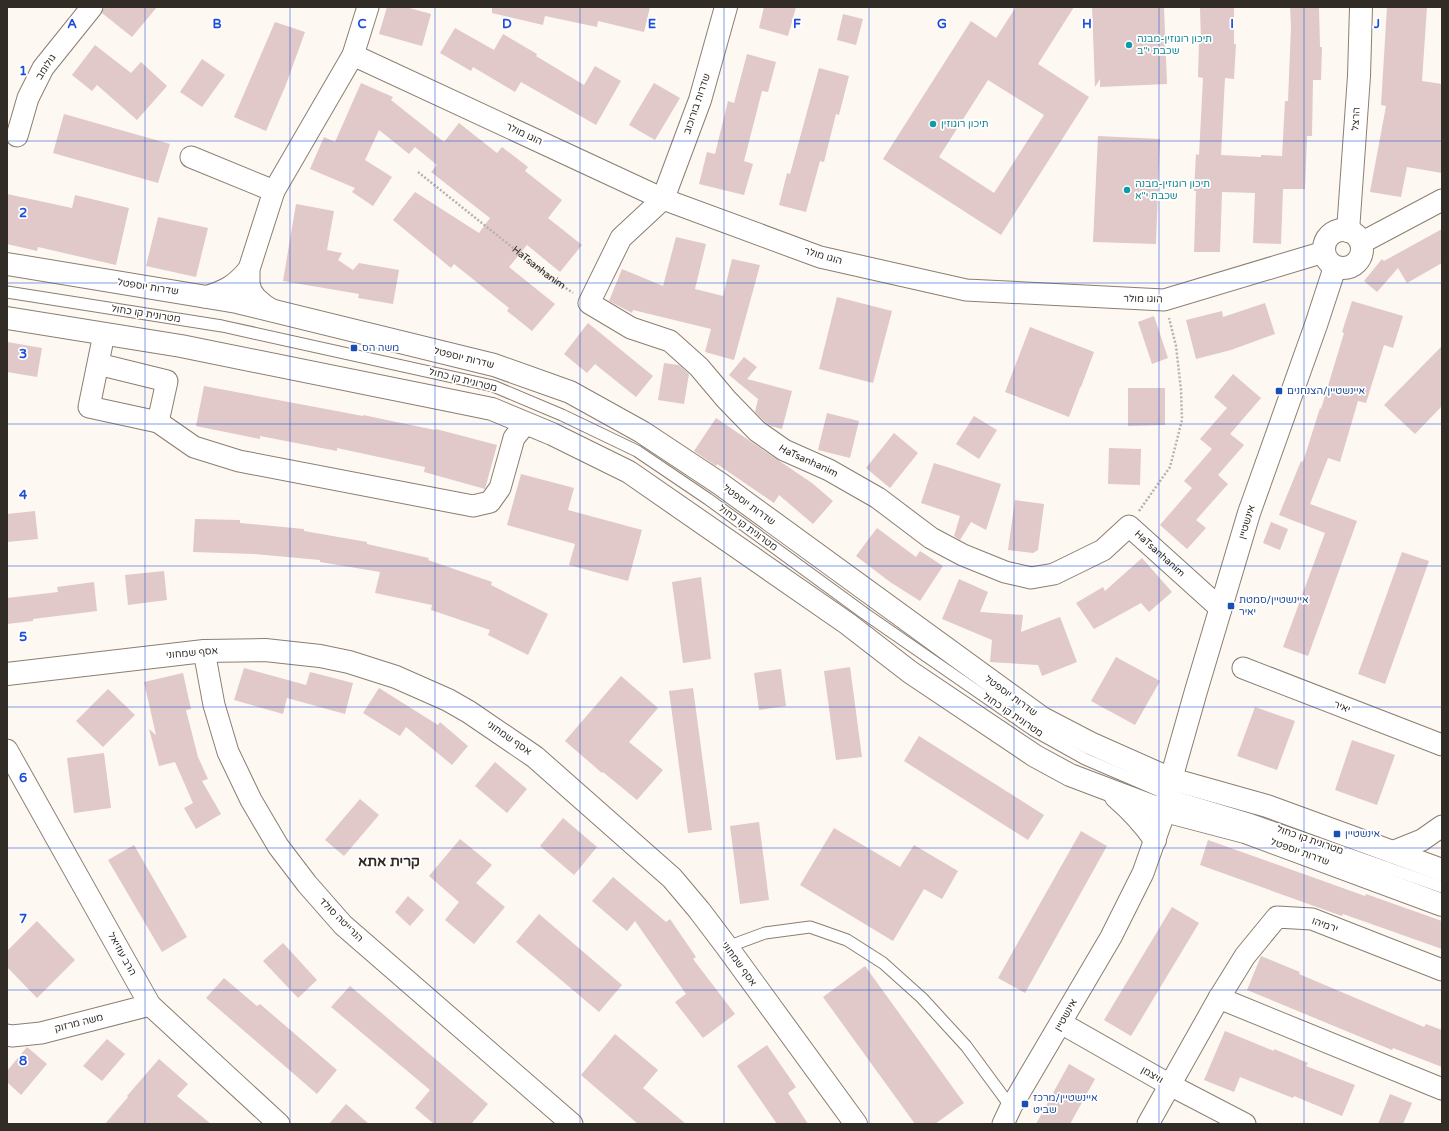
<svg xmlns="http://www.w3.org/2000/svg" width="1449" height="1131" font-family="'Varela Round',Heebo,sans-serif">
	<style>
		.building { fill: #e0c9c8; fill-rule: evenodd }
		.lines { fill: none; stroke-linecap: round; stroke-linejoin: round }
		.lane-casing { stroke: #8c7e71; stroke-width: 13 }
		.street-casing { stroke: #8c7e71; stroke-width: 23 }
		.secondary-casing { stroke: #8c7e71; stroke-width: 24 }
		.path { stroke: #b7b2ac; stroke-width: 2.5; stroke-dasharray: 2 2; stroke-linecap: butt }
		.lane { stroke: #fff; stroke-width: 11 }
		.street { stroke: #fff; stroke-width: 21 }
		.secondary { stroke: #fff; stroke-width: 22 }
		.grid { fill: none; stroke: #1d4ed8; stroke-width: 1; stroke-opacity: 0.55 }
		.culture-dot { fill: #0f9aa8; stroke: #fff; stroke-width: 1.5 }
		.transit-dot { fill: #1a4fb4; stroke: #fff; stroke-width: 1.5 }
		.labels { text-anchor: middle; dominant-baseline: central; stroke-width: 3.5; stroke-linejoin: round; paint-order: stroke }
		.culture-label { font-size: 10px; fill: #0d838f; stroke: #fff; text-anchor: start }
		.street-label { font-size: 10px; fill: #312c26; stroke: #fff }
		.transit-label { font-size: 10px; fill: #164399; stroke: #fff; text-anchor: start }
		.district-label { font-size: 14px; font-weight: bold; fill: #312c26; stroke: #fff }
		.grid-label { font-size: 13px; text-anchor: middle; font-weight: bold; fill: #1d4ed8; stroke: #fff; stroke-width: 3.5; stroke-linejoin: round; paint-order: stroke }
	</style>
	<rect width="100%" height="100%" fill="#fef8f2"/>
	<g class="building">
		<path d="M104,7h53l-25,30 -30,-24z"/>
		<path d="M387,7h19l25,7 -9,32 -43,-12z"/>
		<path d="M492,7h158l-6,25 -46,-11 -1,6 -52,-11 -2,9 -51,-12z"/>
		<path d="M764,7h32l-8,29 -29,-8z"/>
		<path d="M1016,7h58l-36,57 51,33 -88,138 -118,-76 88,-138 25,17zM988,80l56,35 -50,78 -55,-36z"/>
		<path d="M1092,7h72l3,77 -67,3v-8l-5,8z"/>
		<path d="M1200,7h34v37h2l-2,35 -9,-1 -4,77 40,2v-2l21,1 3,-55h3l3,-75 -1,-19h29l1,40h2l-1,33h-8l-1,56h-5l-2,53h-22l-2,55 -28,-1 2,-50 -33,-1 -2,60h-26l2,-61h-2l2,-37 3,1 4,-77 -5,-1 1,-35 2,1z"/>
		<path d="M1387,7h40l-5,74 20,3v89l-35,-6 -6,30 -31,-5 16,-86 -5,-1z"/>
		<path d="M843,14l20,5 -7,26 -19,-5z"/>
		<path d="M275,22l30,10 -20,55 -19,44 -32,-14z"/>
		<path d="M455,28l39,22 9,-16 34,20 -1,2 48,29 11,-19 26,15 -25,44 -75,-43 -6,10 -42,-25 -2,4 -31,-18z"/>
		<path d="M95,45l36,28 10,-11 26,24 -30,34 -40,-35 -5,6 -20,-16z"/>
		<path d="M747,54l29,8 -8,30 -6,-1 -18,70 9,3 -9,31 -45,-11 8,-32 8,2 13,-53 6,2z"/>
		<path d="M202,59l23,16 -23,32 -22,-15z"/>
		<path d="M819,68l30,8 -10,39 -3,-1 -12,48 -4,-1 -14,51 -27,-7 8,-32 3,1z"/>
		<path d="M361,83l32,14 -2,3 53,42 15,-19 38,30 5,-6 26,20 -3,4 37,29 -14,18 34,27 -22,27 -33,-27 -18,22 46,37 -23,27 -25,-20 2,-3 -55,-44 -3,4 -58,-48 22,-28 64,41 11,-15 -59,-46 6,-7 -22,-18 -6,7 -30,-24 -14,30 27,17 -19,29 -21,-14 3,-4 -45,-19 14,-32 11,5z"/>
		<path d="M654,83l26,15 -25,42 -26,-15z"/>
		<path d="M64,114l106,30 -12,39 -105,-30z"/>
		<path d="M1098,136l62,3 -4,105 -63,-2z"/>
		<path d="M7,194l65,14 3,-13 54,13 -13,57 -78,-18 -1,4 -30,-7z"/>
		<path d="M296,204l38,7 -7,39 15,3 -4,7 15,10 6,-7 40,7 -6,34 -35,-6 1,-4 -76,-13z"/>
		<path d="M158,217l50,11 -12,49 -50,-11z"/>
		<path d="M1442,229v34l-35,20 -9,-15 -21,24 -13,-11 18,-22 2,2z"/>
		<path d="M676,237l30,7 -11,45 28,7 9,-37 28,6 -26,95 -29,-8 6,-23 -78,-19 -1,3 -23,-12 13,-32 41,17z"/>
		<path d="M837,297l55,14 -19,72 -54,-14z"/>
		<path d="M1352,301l51,15 -10,32 -9,-3 -18,58 -8,-2 -18,61 -12,-4 -18,46 47,17 -49,135 -25,-9 42,-114 -46,-18 22,-54 2,1 17,-54 1,1 23,-76 -2,-1z"/>
		<path d="M1265,303l10,31 -44,16 -35,9 -10,-39 36,-9 1,6z"/>
		<path d="M1154,316l14,42 -16,6 -14,-42z"/>
		<path d="M588,323l65,53 -17,21 -41,-33 -8,9 -23,-19z"/>
		<path d="M1030,327l64,25 -13,35 -2,1h1l-11,29 -64,-25z"/>
		<path d="M7,342l35,6 -5,29 -30,-5z"/>
		<path d="M1442,346v60l-27,28 -31,-29z"/>
		<path d="M744,357l13,10 -10,12 45,12 -10,38 -11,-3 -6,-4 -10,-10 3,-13 -29,-24z"/>
		<path d="M664,363l15,2 10,9 -5,30 -26,-4z"/>
		<path d="M1233,374l28,24 -31,36 14,11 -26,30 10,9 -32,36 10,8 -19,21 -27,-24 32,-37 -8,-7 28,-32 -12,-10 27,-31 -13,-11z"/>
		<path d="M204,386l159,30v-1l72,15 1,-1 61,16 -12,44 -61,-17 1,-5 -88,-19v3l-77,-15v3l-64,-13z"/>
		<path d="M1128,388h37v37l-37,1z"/>
		<path d="M827,413l32,8 -9,37 -32,-8z"/>
		<path d="M974,416l23,14 -18,29 -23,-15z"/>
		<path d="M716,418l96,65 21,18 -20,23 -34,-29 -5,8 -57,-39 -1,2 -22,-15z"/>
		<path d="M894,433l24,20 -28,35 -24,-20z"/>
		<path d="M1109,448l32,1 -1,36 -32,-1z"/>
		<path d="M934,463l67,21 -15,46 -15,-8 -11,18 -6,-4 6,-20 -39,-13z"/>
		<path d="M521,474l53,14 -6,22 74,20 -14,51 -59,-16 6,-21 -68,-19z"/>
		<path d="M1015,500l29,4 -6,46 -5,3 -25,-3z"/>
		<path d="M35,511l3,28 -31,3v-28z"/>
		<path d="M195,519l45,1v3l64,6v2l63,11v2l62,14 -1,2 64,22 -1,3 57,29 -20,41 -40,-20 2,-5 -59,-20 1,-5 -57,-12 5,-21 -60,-10v-2l-66,-6 -61,-2z"/>
		<path d="M1271,522l17,7 -8,21 -17,-7z"/>
		<path d="M877,528l39,29 4,-6 23,15 -23,35 -30,-19 -34,-26z"/>
		<path d="M1402,552l27,9 -44,123 -27,-10z"/>
		<path d="M1142,558l30,34 -23,20 -8,-9 -47,26 -18,-26 27,-16 2,4z"/>
		<path d="M164,571l3,29 -39,5 -3,-30z"/>
		<path d="M701,577l10,82 -28,4 -11,-81z"/>
		<path d="M959,579l29,13 -8,20 43,3 -2,17 39,-15 17,45 -35,14 -4,-11 -48,-3 2,-22 -50,-21z"/>
		<path d="M94,582l3,29 -64,8v2l-26,3v-26l51,-6 -1,-5z"/>
		<path d="M1116,657l44,24 -25,44 -44,-24z"/>
		<path d="M850,667l12,90 -26,3 -12,-89z"/>
		<path d="M244,668l62,17 4,-13 43,11 -8,31 -58,-16 -4,16 -49,-14z"/>
		<path d="M781,669l5,37 -27,4 -5,-37z"/>
		<path d="M183,673l8,36 -5,1 12,47 10,22 -6,2 19,33 -25,15 -12,-21 9,-5 -18,-41 -16,4 -10,-37 7,6 -12,-53z"/>
		<path d="M621,676l37,32 -29,34 34,28 -26,30 -34,-28 -1,1 -37,-32z"/>
		<path d="M379,688l59,37 2,-3 28,24 -16,19 -46,-38 -6,9 -37,-23z"/>
		<path d="M693,688l19,142 -24,3 -19,-142z"/>
		<path d="M108,689l27,26 -32,32 -27,-26z"/>
		<path d="M1255,707l40,14 -18,49 -40,-14z"/>
		<path d="M919,736l125,79 -16,25 -124,-79z"/>
		<path d="M1352,740l43,15 -18,50 -42,-15z"/>
		<path d="M104,753l7,55 -37,5 -7,-55z"/>
		<path d="M495,762l32,27 -20,24 -32,-27z"/>
		<path d="M360,799l19,16 -35,41 -19,-16z"/>
		<path d="M563,818l34,29 -23,28 -34,-29z"/>
		<path d="M759,822l10,78 -29,4 -10,-78z"/>
		<path d="M834,828l66,39 14,-22 44,26 -16,28 -18,-10 -31,52 -93,-56z"/>
		<path d="M1081,831l26,15 -82,147 -27,-15z"/>
		<path d="M460,839l32,26 -16,18 29,24 -31,37 -29,-24 14,-18 -30,-26z"/>
		<path d="M1208,840l157,56 1,-2 76,27v28l-99,-35 -1,2 -142,-51z"/>
		<path d="M134,845l53,92 -25,15 -54,-92z"/>
		<path d="M613,877l53,45 4,-3 26,38 -3,2 42,55 -32,24 -28,-36 11,-8 -51,-73 -8,10 -35,-30z"/>
		<path d="M408,896l16,14 -14,16 -15,-14z"/>
		<path d="M1172,907l27,16 -68,113 -27,-16z"/>
		<path d="M539,914l83,71 -23,27 -83,-70z"/>
		<path d="M37,921l38,39 -38,38 -30,-31v-16z"/>
		<path d="M283,943l34,37 -19,18 -35,-37z"/>
		<path d="M1261,956l39,16 -1,2 125,53 2,-3 16,6v37l-49,-19 -1,2 -145,-60z"/>
		<path d="M865,966l99,137 -29,21h-20l-92,-127z"/>
		<path d="M224,978l33,28 3,-2 77,66 -20,24 -111,-96z"/>
		<path d="M350,986l138,118 -17,20h-37l-19,-16 15,-18 -99,-83z"/>
		<path d="M1225,1031l49,20v-2l34,14 -2,3 49,19 -13,31 -48,-20 -1,2 -53,-21 -6,15 -30,-12z"/>
		<path d="M615,1034l43,36 -15,18 43,36h-48l-57,-49z"/>
		<path d="M107,1039l18,15 -23,27 -19,-15z"/>
		<path d="M767,1045l29,42 -8,6 20,31h-31l-40,-58z"/>
		<path d="M27,1047l20,17 -26,31 -14,-13v-11z"/>
		<path d="M159,1059l29,25 -11,12 34,28h-106l23,-27 -1,-1z"/>
		<path d="M1069,1064l26,15 -25,45h-34z"/>
		<path d="M1390,1094l22,9 -9,21h-25z"/>
		<path d="M346,1104l23,20h-40z"/>
	</g>
	<g class="lines">
		<g class="lane-casing">
			<g id="lane">
				<path d="M7,292l215,34 271,60 69,29 75,36 71,48 156,114 169,117 52,29 84,36 80,24 193,68"/>
				<path d="M727,947l38,-14 45,-6 37,13 36,23 39,35 44,48 45,61"/>
			</g>
		</g>
		<g class="street-casing">
			<g id="street">
				<path d="M353,55l310,144 157,58 146,33 198,10 160,-48"/>
				<path d="M17,136l11,-38 15,-30 49,-61"/>
				<path d="M191,157l83,34"/>
				<path id="s2" d="M663,199l-42,39 -32,65 42,25 39,13 29,26 27,32 31,32 27,19 45,20 49,28 53,40 32,17 42,17 26,6 23,-4 49,-24 26,-24 92,83"/>
				<path d="M1361,243l81,-43"/>
				<path d="M205,297c20,-6 30,-11 44,-28"/>
				<path d="M274,311l-10,-6 -8,-7 -5,-7 -2,-8v-14l25,-78 79,-136 15,-48"/>
				<path d="M98,364l69,17 -9,41 -69,-15 15,-73"/>
				<path d="M158,422l36,25 45,14 234,45 17,-4 10,-14 14,-50 12,-15"/>
				<path d="M204,651l10,54 14,47 23,48 27,46 29,38 36,41 229,199"/>
				<path d="M1243,668l199,77"/>
				<path d="M7,750l143,255 129,119"/>
				<path d="M1392,852l30,-12 20,-14"/>
				<path d="M1219,998l223,91"/>
				<path d="M1061,1023l109,62 75,39"/>
				<path d="M7,1035l5,1 29,-3 109,-28"/>
				<path d="M1003,1124l8,-17 100,-170 32,-64 22,-62"/>
				<path d="M1148,1124l71,-126 26,-42 32,-39 35,2 130,51"/>
			</g>
		</g>
		<g class="secondary-casing">
			<g id="secondary">
				<path d="M663,199l37,-99 26,-93"/>
				<circle cx="1343" cy="249" r="19"/>
				<path d="M1348,231l11,-155 2,-69"/>
				<path d="M7,264l230,38 257,63 76,27 72,40 77,51 323,235 48,25 81,36 96,27 175,64"/>
				<path d="M7,318l174,28 267,54 44,9 60,25 77,38 219,152 62,48 125,84 35,19 95,36 80,21 197,73"/>
				<path d="M7,674l197,-23 61,-1 55,6 29,6 47,15 52,23 21,12 66,45 137,121 27,32 28,37 129,177"/>
				<path d="M1116,797c15,13 28,27 39,43"/>
				<path d="M1165,811l6,-32 25,-88 53,-178 67,-188 19,-58"/>
			</g>
		</g>
		<g class="path">
			<path id="s1" d="M418,172l129,103 26,18"/>
			<path d="M1139,511l31,-44 12,-47 -1,-30 -5,-44 -7,-28"/>
		</g>
		<use href="#lane" class="lane"/>
		<use href="#street" class="street"/>
		<use href="#secondary" class="secondary"/>
	</g>
	<path class="grid" d="M145,7v1117M290,7v1117M435,7v1117M580,7v1117M724,7v1117M869,7v1117M1014,7v1117M1159,7v1117M1304,7v1117M7,141h1435M7,283h1435M7,424h1435M7,566h1435M7,707h1435M7,848h1435M7,990h1435"/>
	<g class="culture-dot">
		<circle cx="1129" cy="45" r="4"/>
		<circle cx="933" cy="124" r="4"/>
		<circle cx="1127" cy="190" r="4"/>
	</g>
	<g class="transit-dot">
		<rect x="350" y="344" width="8" height="8" rx="2"/>
		<rect x="1275" y="387" width="8" height="8" rx="2"/>
		<rect x="1227" y="602" width="8" height="8" rx="2"/>
		<rect x="1333" y="830" width="8" height="8" rx="2"/>
		<rect x="1021" y="1100" width="8" height="8" rx="2"/>
	</g>
	<g class="labels">
		<g class="culture-label">
			<text x="1137" y="39">תיכון רוגוזין-מבנה<tspan x="1137" dy="12">שכבת י"ב</tspan></text>
			<text x="941" y="124">תיכון רוגוזין</text>
			<text x="1135" y="184">תיכון רוגוזין-מבנה<tspan x="1135" dy="12">שכבת י"א</tspan></text>
		</g>
		<g class="street-label">
			<text transform="translate(46 67) rotate(-57)">גולומב</text>
			<text transform="translate(697 104) rotate(-71)">שדרות בורוכוב</text>
			<text transform="translate(1356 119) rotate(-86)">הרצל</text>
			<text transform="translate(524 134) rotate(25)">הוגו מולר</text>
			<text transform="translate(823 256) rotate(16)">הוגו מולר</text>
			<text stroke="none"><textPath href="#s1" startOffset="154">HaTsanhanim</textPath></text>
			<text transform="translate(148 287) rotate(9)">שדרות יוספטל</text>
			<text transform="translate(1143 299) rotate(1)">הוגו מולר</text>
			<text transform="translate(146 314) rotate(9)">מטרונית קו כחול</text>
			<text transform="translate(464 358) rotate(14)">שדרות יוספטל</text>
			<text transform="translate(463 380) rotate(14)">מטרונית קו כחול</text>
			<text stroke="none"><textPath href="#s2" startOffset="405">HaTsanhanim</textPath></text>
			<text transform="translate(749 505) rotate(36)">שדרות יוספטל</text>
			<text transform="translate(1247 522) rotate(-73)">אינשטיין</text>
			<text transform="translate(748 528) rotate(36)">מטרונית קו כחול</text>
			<text stroke="none"><textPath href="#s2" startOffset="813">HaTsanhanim</textPath></text>
			<text transform="translate(192 653) rotate(-5)">אסף שמחוני</text>
			<text transform="translate(1011 696) rotate(36)">שדרות יוספטל</text>
			<text transform="translate(1342 707) rotate(21)">יאיר</text>
			<text transform="translate(1013 715) rotate(34)">מטרונית קו כחול</text>
			<text transform="translate(509 738) rotate(35)">אסף שמחוני</text>
			<text transform="translate(1310 840) rotate(19)">מטרונית קו כחול</text>
			<text transform="translate(1300 852) rotate(20)">שדרות יוספטל</text>
			<text transform="translate(341 920) rotate(45)">הנרייטה סולד</text>
			<text transform="translate(1325 925) rotate(20)">ירמיהו</text>
			<text transform="translate(122 954) rotate(61)">הרב עוזיאל</text>
			<text transform="translate(739 964) rotate(54)">אסף שמחוני</text>
			<text transform="translate(1066 1015) rotate(-60)">אינשטיין</text>
			<text transform="translate(79 1023) rotate(-14)">משה מרזוק</text>
			<text transform="translate(1152 1075) rotate(30)">וויצמן</text>
		</g>
		<g class="transit-label">
			<text x="362" y="348">משה הס</text>
			<text x="1287" y="391">איינשטיין/הצנחנים</text>
			<text x="1239" y="600">איינשטיין/סמטת<tspan x="1239" dy="12">יאיר</tspan></text>
			<text x="1345" y="834">אינשטיין</text>
			<text x="1033" y="1098">איינשטיין/מרכז<tspan x="1033" dy="12">שביט</tspan></text>
		</g>
		<g class="district-label">
			<text x="389" y="861">קרית אתא</text>
		</g>
	</g>
	<g class="grid-label">
		<text x="72" y="28">A</text>
		<text x="217" y="28">B</text>
		<text x="362" y="28">C</text>
		<text x="507" y="28">D</text>
		<text x="652" y="28">E</text>
		<text x="797" y="28">F</text>
		<text x="942" y="28">G</text>
		<text x="1087" y="28">H</text>
		<text x="1232" y="28">I</text>
		<text x="1377" y="28">J</text>
		<text x="23" y="75">1</text>
		<text x="23" y="217">2</text>
		<text x="23" y="358">3</text>
		<text x="23" y="499">4</text>
		<text x="23" y="641">5</text>
		<text x="23" y="782">6</text>
		<text x="23" y="923">7</text>
		<text x="23" y="1065">8</text>
	</g>
	<rect width="1449" height="1131" fill="none" stroke="#312c26" stroke-width="16"/>
</svg>
